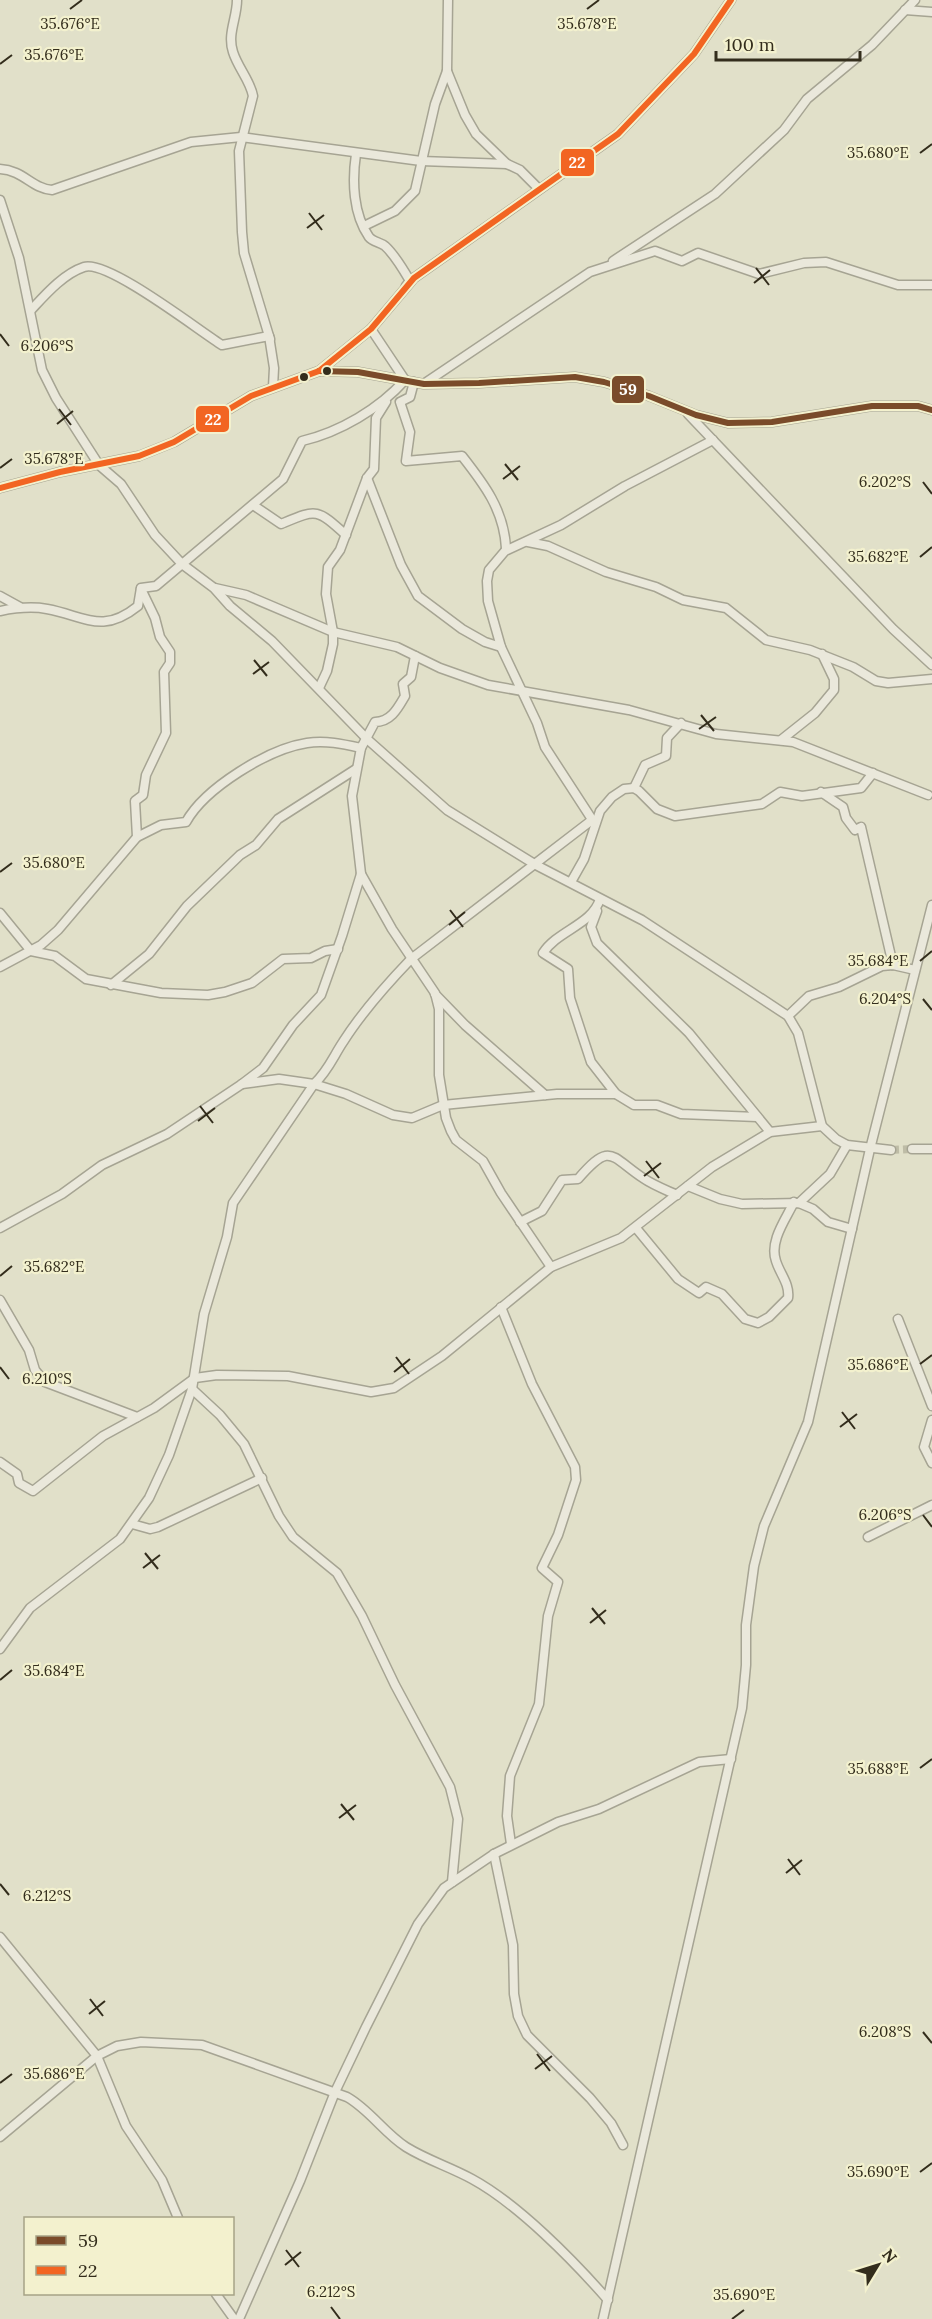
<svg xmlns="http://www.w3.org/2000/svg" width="932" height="2319" font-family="Lora,serif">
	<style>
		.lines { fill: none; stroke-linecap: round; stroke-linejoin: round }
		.street-tunnel { stroke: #bebca6; stroke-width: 8; stroke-dasharray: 8 4; stroke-linecap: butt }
		.street-casing { stroke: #a6a493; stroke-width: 11 }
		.street { stroke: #eae8db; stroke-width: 8 }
		.bus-1-casing { stroke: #f3f1ce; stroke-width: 10 }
		.bus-2-casing { stroke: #f3f1ce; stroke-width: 10 }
		.bus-1 { stroke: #7a4b2a; stroke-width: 6 }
		.bus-2 { stroke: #f26522; stroke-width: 6 }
		.ticks { fill: none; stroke: #332d1c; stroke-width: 2 }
		.bus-dot { fill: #332d1c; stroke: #f3f1ce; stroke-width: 2 }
		.ticks-label { font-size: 15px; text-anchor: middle; fill: #332d1c; stroke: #f3f1ce; stroke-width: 4.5; stroke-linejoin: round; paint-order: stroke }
		.line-badge { stroke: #f3f1ce; stroke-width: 2 }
		.badge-label { font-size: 16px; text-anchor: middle; font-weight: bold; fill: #fff }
	</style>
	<rect width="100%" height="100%" fill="#e1e0c9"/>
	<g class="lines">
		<path class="street-tunnel" d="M891,1150l21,-1"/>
		<g class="street-casing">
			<g id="street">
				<path d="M237,0c0,18 -10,34 -4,52 5,16 17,28 20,44l-14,55 3,81 2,21 25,83 5,32 -1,19"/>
				<path d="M905,10l27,2"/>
				<path d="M447,71l18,44 11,19 31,30"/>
				<path d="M356,154c-4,27 -3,60 13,83 4,5 11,5 16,9 10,9 18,23 25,35l-4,5"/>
				<path d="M0,169c23,1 33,20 52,21l139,-48 50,-5 180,24 86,3 13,6 19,19"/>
				<path d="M0,200l19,58 23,112 14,28 43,67 22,19 34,51 27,29 32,24 16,18 42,35 95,98 80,71 89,55 106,55 146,96 10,17 24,93 14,13 11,6 44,5"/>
				<path d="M364,226l31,-15 20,-20 20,-87 12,-33 1,-71"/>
				<path d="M613,261l102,-67 69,-64 23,-31 65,-54 43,-45"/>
				<path d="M31,310c14,-15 32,-36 53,-43 23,-8 114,63 138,78l47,-9 1,3"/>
				<path d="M320,371l38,1 66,12 55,-1 96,-6 29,5 45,14 47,19 32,8 44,-1 100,-16h46l14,4"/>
				<path d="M414,382l-4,15 -10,5 10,30 -4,29 56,-5c22,28 42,54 44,92"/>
				<path d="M425,383l165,-111 65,-21 27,10 16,-8 61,21 45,-11 22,-1 72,23h34"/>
				<path d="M688,414l205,215 39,36"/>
				<path d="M367,478l34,87 17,31 44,33 23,13 16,5"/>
				<path d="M0,488l60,-16 79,-16 35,-14 77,-46 68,-25 52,-42 43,-51 204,-144 76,-80 37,-54"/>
				<path d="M253,505l28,19c36,-15 35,-16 65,11"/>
				<path d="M528,542l20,4 58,26 50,15 27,13 43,8 40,32 44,10 43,17 23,14 12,2 44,-4"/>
				<path d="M215,588l31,7 87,37 64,15 43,21 48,17 141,25 87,24 77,8 135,53"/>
				<path d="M0,596l20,11"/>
				<path d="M0,611c15,-3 31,-5 47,-2 38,7 55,26 91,-3l3,-18 15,-2 127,-107 19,-38c38,-9 77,-32 103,-61l-34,-51"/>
				<path d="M319,688l8,-17 6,-27v-12l-7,-38 2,-27 12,-17 27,-72 7,-9 2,-51 10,-16"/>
				<path d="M781,740l34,-27 19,-23v-11l-12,-25"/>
				<path d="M634,788l11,-23 21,-9 1,-18 14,-15"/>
				<path d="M821,792l22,15 3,11 9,12 6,-3 32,138"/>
				<path d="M595,824l-50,-77 -8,-24 -36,-76 -13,-46 -1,-20 2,-11 16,-19 56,-26 64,-39 88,-46"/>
				<path d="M137,837l24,-12 25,-3c19,-34 82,-73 121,-79 18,-3 36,1 54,5"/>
				<path d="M361,874l31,55 43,64 4,16v66l7,43 5,13 5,9 27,21 18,32 50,74"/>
				<path d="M571,882l13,-23 16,-48 12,-14 12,-8 10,-1 5,3 18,18 18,7 87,-12 18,-12 22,4 59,-8 12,-15"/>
				<path d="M600,899c-8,26 -42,31 -57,54l25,16 2,29 21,64 25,32 18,11h23l24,9 76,3"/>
				<path d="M597,911l-6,16 6,16 92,90 81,99"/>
				<path d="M0,913l31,38 24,5 31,23 75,14 47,2 17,-3 27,-9 31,-24 28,-1 14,-7 13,-2"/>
				<path d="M0,967l41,-22 17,-15 79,-93 -2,-36 8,-6 3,-20 20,-42 -2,-61 6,-9v-11l-10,-15 -5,-19 -14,-29"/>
				<path d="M111,985l38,-31 38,-48 53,-51 16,-10 22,-26 78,-50"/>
				<path d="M435,994l30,31 80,70"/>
				<path d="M788,1016l21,-20 30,-9 43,-21 11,-1 22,5"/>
				<path d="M242,1084l37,-5 35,5 32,10 47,21 19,3 31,-13 114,-11h59"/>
				<path d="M912,1149h20"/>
				<path d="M688,1186l32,13 22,5 57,-1 14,6 15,13 24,7"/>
				<path d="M799,1203l31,-29 17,-29"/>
				<path d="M520,1222l22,-11 20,-31 16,-1c33,-38 32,-23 65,-1 10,7 23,12 34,17"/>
				<path d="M0,1228l62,-34 40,-29 65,-31 75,-50 21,-16 30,-43 28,-30 21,-59 19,-62 -9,-78 9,-48 14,-26c16,0 23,-14 30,-26l-2,-12 8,-7 4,-21"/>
				<path d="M636,1228l42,51 21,14 7,-6 16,7 23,25 13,4 11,-6 19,-19c2,-14 -8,-24 -12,-37 -7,-20 10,-42 18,-59"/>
				<path d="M0,1300l29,50 6,20 10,12 92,35"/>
				<path d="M501,1307l31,77 43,83 1,13 -18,55 -16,33 16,14 -10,34 -9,88 -29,72 -3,40 4,28"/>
				<path d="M898,1319l34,87"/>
				<path d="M192,1389l28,26 24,29 35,72 14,21 44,36 25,43 33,69 55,102 8,32 -6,63"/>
				<path d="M932,1420l-8,27 8,16"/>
				<path d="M0,1462l17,12 2,9 14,8 70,-55 51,-28 41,-30 22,-3 71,1 83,16 23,-4 48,-32 109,-89 70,-29 91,-71 58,-35 52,-6"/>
				<path d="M132,1524l18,5 8,-2 104,-49"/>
				<path d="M868,1537l64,-32"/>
				<path d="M0,1649l30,-41 90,-69 29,-41 20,-43 23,-66 12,-75 23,-77 6,-34 81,-119c14,-13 19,-27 29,-42 19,-30 44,-58 68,-83l181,-139"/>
				<path d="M494,1854l19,91 1,49 4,22 9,19 63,63 21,25 12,22"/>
				<path d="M0,1937l97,119 29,70 36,54 16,38"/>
				<path d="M0,2137l97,-81 20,-10 24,-4 61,3 145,52c23,13 37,36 59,50 21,13 44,20 66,32 46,25 101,81 136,121"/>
				<path d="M216,2294l18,25"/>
				<path d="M239,2319l61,-138 35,-89 31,-65 52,-103 26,-36 50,-34 64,-32 41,-13 100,-47 32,-3"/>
				<path d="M603,2319l139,-611 4,-43v-40l8,-59 10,-40 44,-104 62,-273 62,-244"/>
			</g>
		</g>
		<use href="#street" class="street"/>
		<g class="bus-1-casing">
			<path id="bus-1" d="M319,371l39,1 66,12 55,-1 96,-6 29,5 45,14 47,19 32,8 44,-1 100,-16h46l14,4"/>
		</g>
		<g class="bus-2-casing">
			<path id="bus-2" d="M0,488l60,-16 79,-16 35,-14 77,-46 68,-25 52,-42 43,-51 204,-144 76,-80 37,-54"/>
		</g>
		<use href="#bus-1" class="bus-1"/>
		<use href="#bus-2" class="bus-2"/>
	</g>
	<path class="ticks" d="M70,9l12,-9M587,9l12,-9M0,64l12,-9M920,153l12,-9M309,213l13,17M307,228l17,-13M756,268l13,17M754,283l16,-13M0,334l9,12M59,409l12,16M57,424l16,-13M505,464l13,16M0,468l12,-9M503,479l17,-13M923,482l9,12M920,557l12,-10M254,660l13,16M253,674l16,-12M701,715l13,16M699,729l17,-12M0,872l12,-9M450,910l13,17M449,925l16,-13M920,961l12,-10M923,999l9,11M200,1106l13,17M198,1121l17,-13M646,1161l13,17M644,1176l17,-13M0,1276l12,-10M396,1357l13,17M920,1364l12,-9M0,1367l9,12M394,1372l16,-13M842,1412l13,17M840,1427l17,-13M923,1515l9,12M145,1553l13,16M143,1568l17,-13M592,1608l13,16M590,1623l16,-13M0,1680l12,-10M920,1768l12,-9M341,1804l13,16M339,1818l17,-13M788,1859l12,16M786,1873l16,-13M0,1884l9,11M90,1999l13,17M89,2014l16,-13M923,2032l9,11M537,2054l13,17M535,2069l17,-13M0,2083l12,-9M920,2172l12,-9M286,2250l13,17M285,2265l16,-13M331,2307l9,12M732,2319l12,-9"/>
	<g class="bus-dot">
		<circle cx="327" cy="371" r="5"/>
		<circle cx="304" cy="377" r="5"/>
	</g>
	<g class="ticks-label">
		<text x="70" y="29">35.676°E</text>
		<text x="587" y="29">35.678°E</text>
		<text x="54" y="60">35.676°E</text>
		<text x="878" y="158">35.680°E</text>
		<text x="47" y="351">6.206°S</text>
		<text x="54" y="464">35.678°E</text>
		<text x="885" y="487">6.202°S</text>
		<text x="878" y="562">35.682°E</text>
		<text x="54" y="868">35.680°E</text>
		<text x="878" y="966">35.684°E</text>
		<text x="885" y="1004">6.204°S</text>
		<text x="54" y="1272">35.682°E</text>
		<text x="878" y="1370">35.686°E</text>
		<text x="47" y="1384">6.210°S</text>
		<text x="885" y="1520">6.206°S</text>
		<text x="54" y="1676">35.684°E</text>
		<text x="878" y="1774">35.688°E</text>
		<text x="47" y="1901">6.212°S</text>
		<text x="885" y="2037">6.208°S</text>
		<text x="54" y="2079">35.686°E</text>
		<text x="878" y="2177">35.690°E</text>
		<text x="331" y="2297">6.212°S</text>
		<text x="744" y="2300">35.690°E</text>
	</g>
	<g class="line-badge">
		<rect x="560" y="148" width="35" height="29" rx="6" fill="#f26522"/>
		<rect x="611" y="375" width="34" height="29" rx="6" fill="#7a4b2a"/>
		<rect x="195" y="405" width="35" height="28" rx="6" fill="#f26522"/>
	</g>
	<g class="badge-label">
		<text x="577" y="168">22</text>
		<text x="628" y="395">59</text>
		<text x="213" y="425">22</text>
	</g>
	<rect x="24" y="2217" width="210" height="78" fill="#f3f1ce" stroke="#a6a387" stroke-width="1.5"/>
	<rect x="36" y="2236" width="30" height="9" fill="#7a4b2a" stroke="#a6a387" stroke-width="1.5"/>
	<text x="78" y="2247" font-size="18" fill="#332d1c">59</text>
	<rect x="36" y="2266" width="30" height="9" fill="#f26522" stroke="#a6a387" stroke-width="1.5"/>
	<text x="78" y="2277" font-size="18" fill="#332d1c">22</text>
	<g transform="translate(878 2265) rotate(52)" stroke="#f3f1ce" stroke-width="4.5" paint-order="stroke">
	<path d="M0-4.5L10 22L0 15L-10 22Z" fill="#332d1c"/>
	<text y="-9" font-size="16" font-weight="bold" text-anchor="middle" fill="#332d1c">N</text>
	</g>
	<path d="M716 51v9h144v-9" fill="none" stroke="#332d1c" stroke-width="3"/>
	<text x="725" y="51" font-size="18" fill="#332d1c" stroke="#f3f1ce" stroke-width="4.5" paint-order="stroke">100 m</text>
</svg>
